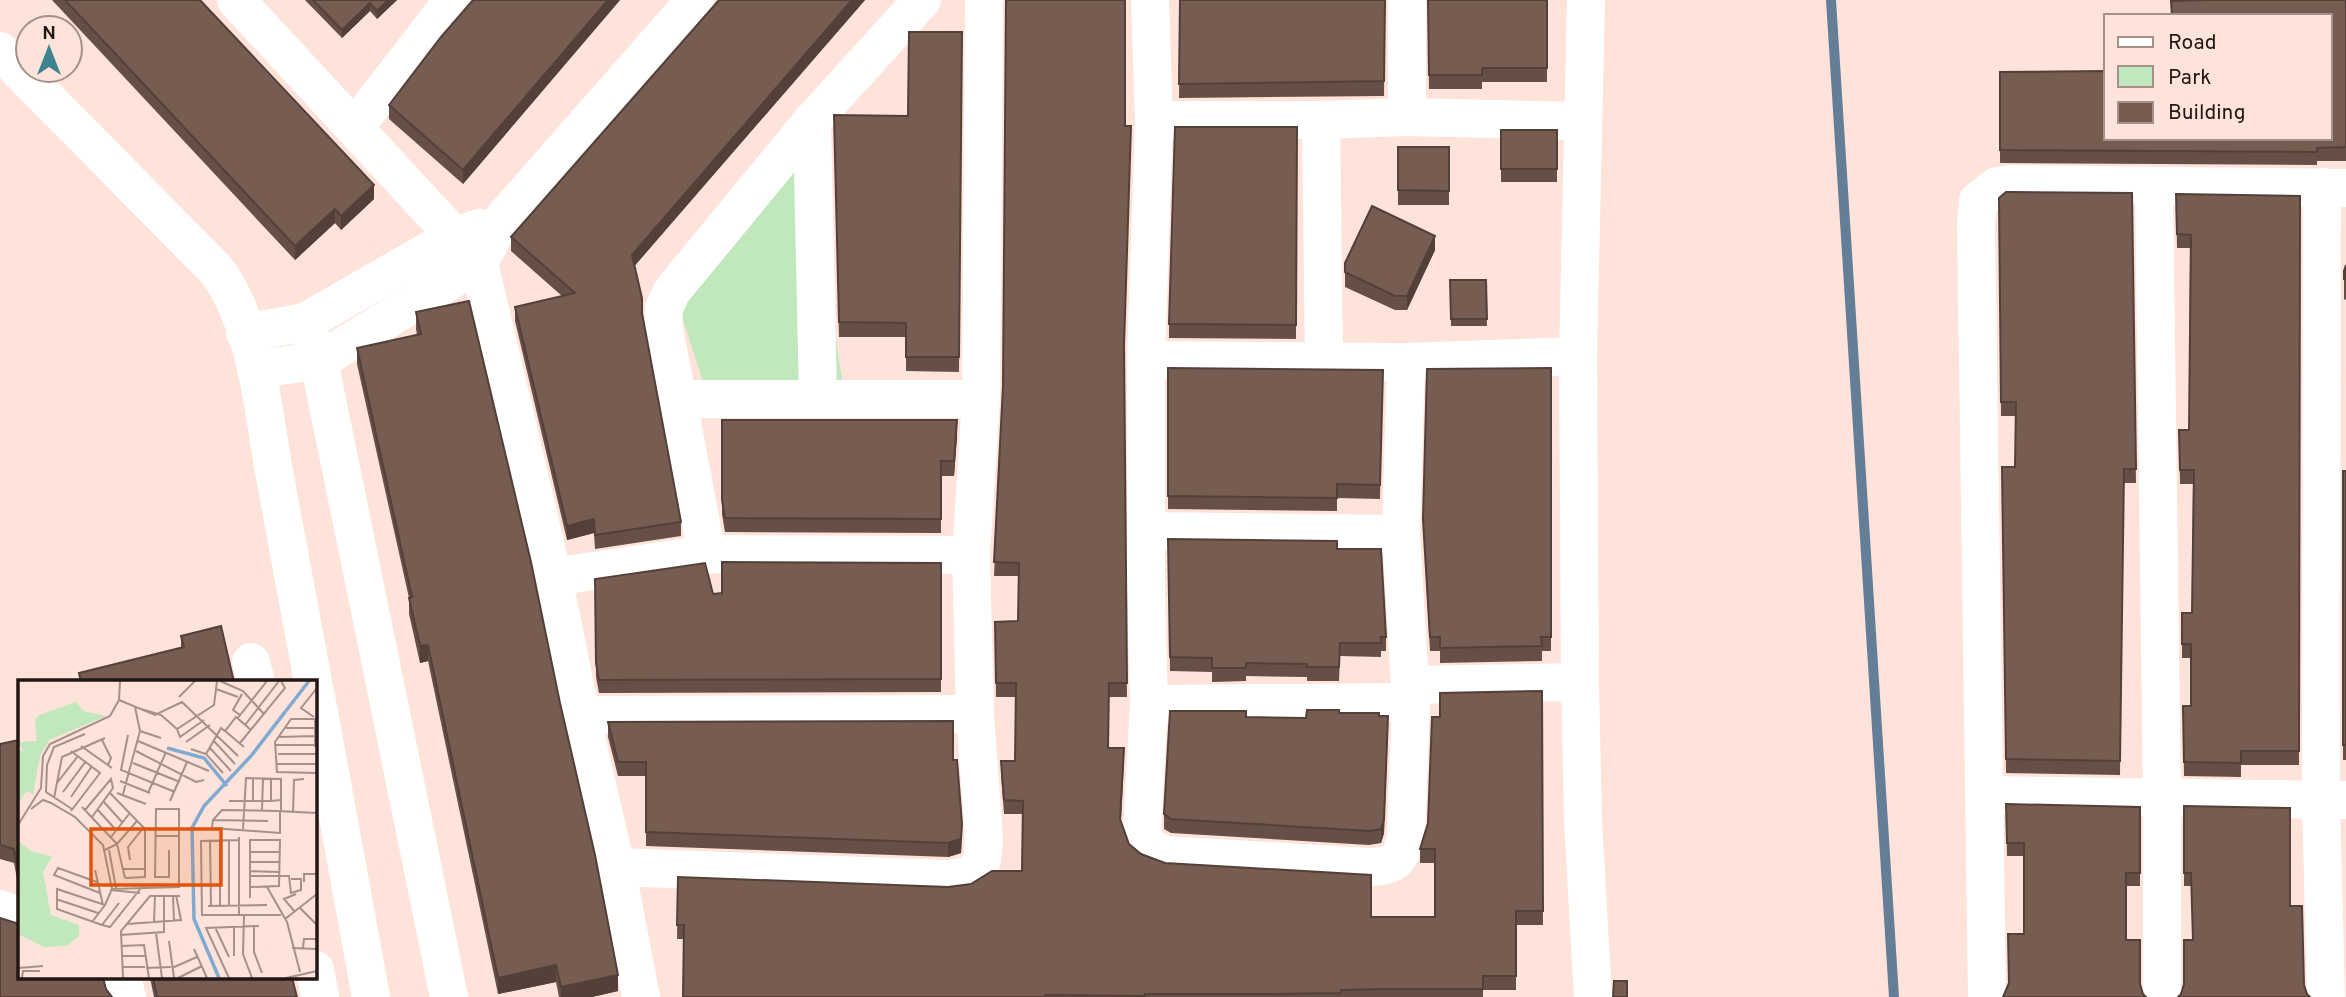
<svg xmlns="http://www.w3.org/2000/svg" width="2346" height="997" font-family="Overpass,sans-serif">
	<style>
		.green { fill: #c1e8bd }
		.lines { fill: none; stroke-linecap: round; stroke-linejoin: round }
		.stream { stroke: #647e98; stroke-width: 10 }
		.minor { stroke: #fff; stroke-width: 38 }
		.wall { fill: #664f46 }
		.shaded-wall { fill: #534039 }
		.building { fill: #775c51; stroke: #534039; stroke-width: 2 }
		.inset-river { fill: none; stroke: #81aad1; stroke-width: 3.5 }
		.inset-road { fill: none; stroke: #a5918a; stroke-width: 2 }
		.view { fill: #de560c; fill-opacity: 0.15; stroke: #de560c; stroke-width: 3.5 }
		.inset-edge { fill: none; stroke: #221713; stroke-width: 3.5 }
	</style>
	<rect width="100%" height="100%" fill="#fde3d9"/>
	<path class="green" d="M806,139l36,241 -137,8 -26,-81z"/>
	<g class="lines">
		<path class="stream" d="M1831,0l63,997"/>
		<g class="minor">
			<path d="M236,0l243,263 74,314 28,138 35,152 25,130"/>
			<path d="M1150,0l4,120 -8,240v233l3,111 -7,129 7,15 17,7 203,12c25,-1 32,-6 37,-31l5,-134 -10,-168 5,-172"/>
			<path d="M1407,0v117"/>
			<path d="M1586,0l-8,356 2,326 3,139 10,176"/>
			<path d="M0,51l218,221c38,55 44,129 55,194 14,72 27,144 40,216"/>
			<path d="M1154,120h167l86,-3 175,4"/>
			<path d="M1321,120l3,241"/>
			<path d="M812,121l6,277"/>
			<path d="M355,127l98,-127"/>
			<path d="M2154,186l8,612v199"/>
			<path d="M2322,187l-1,614 5,196"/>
			<path d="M305,322l14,39 130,636"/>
			<path d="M245,333l60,-11 150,-86 24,-8"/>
			<path d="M1146,360l260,2 172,-6"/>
			<path d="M256,369l63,-8 160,-98 22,-42 194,-221"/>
			<path d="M678,399h303"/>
			<path d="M1146,531l255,3"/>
			<path d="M707,554l-44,-231 1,-15 8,-17 140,-170 110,-121"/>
			<path d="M553,577l154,-23 264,1"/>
			<path d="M251,662l5,20"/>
			<path d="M1410,685l170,-3"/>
			<path d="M315,691l56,306"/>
			<path d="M1149,704l262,-2"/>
			<path d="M581,715l394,-1"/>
			<path d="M1985,795l361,5"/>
			<path d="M616,867l333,12 18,-3 10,-7 5,-9 2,-21 -9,-125 -4,-159 10,-156 3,-399"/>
			<path d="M0,909l19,7"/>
			<path d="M315,970l5,27"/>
			<path d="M122,978l5,19"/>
			<path d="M1987,997l-11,-774 2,-22 19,-15 14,-2 335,4"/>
		</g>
	</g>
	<g class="wall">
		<path d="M52,0h148l174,199 -33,31 -6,-7 -40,37z"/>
		<path d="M305,0h92l-20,19 -7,-8 -28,27z"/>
		<path d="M473,0h147l-157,184 -74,-65v-14z"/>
		<path d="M719,0h146l-231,266 8,48 39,208v14l-86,13 -1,-16 -27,7 -52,-219v-14l47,-11 -51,-45v-14z"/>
		<path d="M1180,0h205l-1,96 -205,2z"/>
		<path d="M1428,0h119v82h-65v7h-53z"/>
		<path d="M2346,0v161h-29v4l-317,-2v-91l106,66z"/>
		<path d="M962,32l-3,340 -53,-1v-34h-67l-5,-222 74,1z"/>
		<path d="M1297,127l-1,212 -127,-1v-14z"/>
		<rect x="1501" y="130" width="56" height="52"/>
		<rect x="1398" y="147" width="51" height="58"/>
		<path d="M2132,193l4,290h-12l-4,292 -114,-2 -4,-306h13l1,-51h-15l-2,-218z"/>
		<path d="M2176,194l124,2 -1,569h-58v12l-57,-1 -1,-70h8v-48h-9v-45h10l1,-129h-13l-1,-54h10l1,-182h-13z"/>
		<path d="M1435,250l-28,60h-12l-50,-23v-24z"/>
		<path d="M2346,265v35l-2,-1v-28z"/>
		<path d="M1450,280h36l1,46h-36z"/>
		<path d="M416,312l202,679 -26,6h-33l-3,-15 -58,12 -70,-333 -8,2 -11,-49v-16l-52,-234v-16l60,-13 -1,-6z"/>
		<path d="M1124,357l3,340h-18l-1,51 16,14 -3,59 8,23 12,10 24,9 206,54h64v-54h-15v-14l8,-26 12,-106 102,-26 1,234h-27v65h-33v7h-800l1,-58h-7l1,-62 270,10 23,-3 51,-13 1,-57h-19l-3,-40v-13h14l1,-64h-20l-1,-75 23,-1 1,-45h-25l9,-190z"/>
		<path d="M1168,368l215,2 -3,129 -43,-1v13l-169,-2z"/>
		<path d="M1551,368v283h-9v10l-102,2v-12h-10l-7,-132z"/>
		<path d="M722,420l235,15 -3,41h-13v57l-216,-1 -3,-18z"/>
		<rect x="2343" y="471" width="3" height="289"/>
		<path d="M1168,539l169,10 49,88v14h-5v6l-41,-1 -1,25h-32v-4l-61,-1v5l-34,1v-10l-42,-1z"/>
		<path d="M941,563v129l-342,1 -3,-16 -1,-98 118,15z"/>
		<path d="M181,636l53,46h-155v-9l102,-25z"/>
		<path d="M1339,713l40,3 9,15 -4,102 -3,10 -12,2 -198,-12 -7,-4v-15l82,-97 60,1z"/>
		<path d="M608,722l345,38 9,79 -1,14 -13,4 -302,-11v-70h-28l-10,-39z"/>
		<path d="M19,740v139h-2l-3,-16 -14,-4v-115z"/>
		<path d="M2006,804l134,3v79h-14l-117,98 15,-50v-78h-17z"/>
		<path d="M2184,806l106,100 14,79 3,9h-126l12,-54 -2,-54h-7z"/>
		<path d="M150,978h142l5,19h-143z"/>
	</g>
	<g class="shaded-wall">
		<path d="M388,0h9l-20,19v-8z"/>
		<path d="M608,0h12l-157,184v-14z"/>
		<path d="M852,0h13l-233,269v-14z"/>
		<path d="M370,3v8l-28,27v-8z"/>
		<path d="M374,185v14l-33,31v-14z"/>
		<path d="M335,209v14l-40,37v-14z"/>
		<path d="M1435,236v14l-28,60v-14z"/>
		<path d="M957,420v15l-3,41v-15z"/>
		<path d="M594,519v14l-27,7v-14z"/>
		<path d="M428,645v16l-8,2v-17z"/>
		<path d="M1388,716l-4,117 -3,10v-14z"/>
		<path d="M962,824l-1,29 -13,4v-14z"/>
		<path d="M556,965v17l-58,12v-16z"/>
		<path d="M618,975v16l-26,6h-31v-10z"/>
	</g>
	<g class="building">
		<path d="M65,0h135l174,185 -33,31 -6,-7 -40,37z"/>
		<path d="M313,0h75l-11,11 -7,-8 -28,27z"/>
		<path d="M473,0h135l-145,170 -74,-65 52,-68z"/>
		<path d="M719,0h133l-220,255 10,43v15l39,209 -86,13 -1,-16 -27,7 -52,-219 60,-14 -64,-56z"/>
		<path d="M1006,0h119v126h6l-7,220 3,337h-18l-1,65h16l-4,71 9,25 12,10 24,9 206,12v42h64v-68h-15l8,-26 4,-106h8v-24l102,-2 1,220h-27v65h-33v13h-102l-40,1v3l-78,1h-118v2l-100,-1v2h-362l1,-72h-7l1,-48 270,10 23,-3 21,-13h30l1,-70 -19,-1 -3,-39h14l1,-78h-20l-1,-61 23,-1 1,-58 -25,-1 9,-176z"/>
		<path d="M1180,0h205l-1,81 -205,3z"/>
		<path d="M1428,0h119v68h-65v7h-53z"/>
		<path d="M2205,0h141v147l-29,1v4l-317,-2v-78l106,-1v67h224v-122h-158l-1,-15z"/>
		<path d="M909,32h53l-3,325h-53v-34l-67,-1 -5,-207 74,1z"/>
		<path d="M1175,127h122l-1,198 -127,-1z"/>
		<rect x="1501" y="130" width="56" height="39"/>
		<path d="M1398,147h51v44l-51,-1z"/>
		<path d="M2006,192h6l120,1 4,276h-12l-4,292 -114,-2 -4,-292h13l1,-65h-15l-2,-204z"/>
		<path d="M2176,194l124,2 -1,555h-58v12l-57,-1 -1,-56h8v-62h-9v-31h10l2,-143h-14l-1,-40h10l2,-195 -14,-1z"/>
		<path d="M1372,206l63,30 -28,60h-12l-50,-24v-9z"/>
		<path d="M2346,265v14h-2v-8z"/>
		<path d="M1450,280h36l1,39h-36z"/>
		<path d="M469,301l62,261 29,141 35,152 23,120 -57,12 -5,-22 -58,13 -70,-333 -8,1 -11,-48 3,-1 -55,-249 64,-14 -5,-22z"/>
		<path d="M1168,368l215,2 -3,115 -43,-1v14l-169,-2z"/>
		<path d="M1551,368v269h-10l1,9 -102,2v-11h-10l-7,-118 4,-150z"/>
		<path d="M722,420h235l-3,41h-13v58l-216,-1 -3,-18z"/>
		<rect x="2343" y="471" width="3" height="274"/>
		<path d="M1168,539l169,2v8h44l5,88h-5v6h-41l-1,24h-32v-3l-61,-1v5h-34v-10l-42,-1z"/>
		<path d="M722,562l219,1v116l-342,1 -3,-17 -1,-84 110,-16 8,31 9,-1z"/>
		<path d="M221,626l13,56h-153l-2,-9 105,-26 -3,-11z"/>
		<path d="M1307,710h32v3h40v3h9l-4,103 -3,10 -12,2 -198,-12 -7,-5 6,-103h76v6l60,1z"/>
		<path d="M953,721v39h4l5,64 -1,15 -13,4 -302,-11v-70h-28l-10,-40z"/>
		<path d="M19,740v125h-2l-3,-16 -14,-4v-101z"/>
		<path d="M2006,804l134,3v66h-14v67h14v44l3,10 3,3h-143l6,-14 -1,-49h16v-91h-17z"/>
		<path d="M2184,806l106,2v98h12l2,79 3,9 3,3h-132l3,-3 3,-10v-44h9l-2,-67h-7z"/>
		<path d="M0,918l19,6v54h84l3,11 6,8h-112z"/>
		<path d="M153,978h139l5,19h-140z"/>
		<path d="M1614,981h13v16h-14z"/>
	</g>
	<g transform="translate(18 680)">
		<rect width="299" height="299" fill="#fde3d9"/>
		<path d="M58,22l7,9 23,5 -57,24 -9,16 -7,38 -7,-3 -8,13v-53h5l-4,-9 18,-1 -2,-21 4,-5zM0,161l13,10 21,6 -9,15 8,43 28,10v11l-13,10 -22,1 -26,-13z" fill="#c1e8bd"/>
		<path class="inset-river" d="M149,68l37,10 23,28M233,76l58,-75M201,298l-25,-59 -2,-91 12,-22 47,-50"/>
		<path class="inset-road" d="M202,1l23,10 21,23M198,9l22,8M161,17l16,-16M101,20l36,15 27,-13 56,54M123,29l20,6 16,14 37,-24 3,-24M222,35l-7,-5 9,-16M296,37l-13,-9 16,-20M297,38v29M219,39l30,-38M299,39h-26l-16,23 2,30 40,1M227,45l34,-44M268,48h29M159,49l3,8 24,-17M122,51l21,7M207,51l19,16M110,55l-7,35 54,22M261,57l36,-1M84,60l9,18 -3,7M195,60l22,24M120,61l71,30M168,62l24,-17M222,63l45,-55 -4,-7M258,65h39M63,66l31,22M191,67l22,24M173,69l15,5 17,19M118,71l60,31 8,-2M188,74l15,-26 4,3 11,-14 15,13M260,74h39M115,83l47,19M259,84h40M235,98v23M253,99v22l10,-1M102,101l30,12M39,103l21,-27M45,112l23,-31M92,113l35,36v48l-20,1M99,113l29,11M130,113l18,-41M105,114l17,-63 -5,-24M53,117l21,-31M36,118l8,-41 43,-19M85,121l19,21M152,121l17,-39M211,121h42M64,127l35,37 8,34M13,129l12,-9 8,3 24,14 28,28 9,44 -7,16M54,129l-26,-17 1,-27 7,-18 31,-13M79,129l19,21M67,130l26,-31 2,9 -21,29M244,130l1,-31M53,131l29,-38 -29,-22M262,131v22l-68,-5 1,-8 9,-10 55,1 40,2M275,133l1,-33 10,-1M195,140l55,1M0,145l23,-37 2,-32 7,-12 60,-28 9,-16 1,-19M225,149l3,-51 35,1v32M137,156h24M93,157l18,-23M221,157v78M192,160l1,66M202,160v65M211,160v65M221,160l-38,1 1,74h79M87,170l12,-6 20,-23M91,170l7,38M232,172h30M112,180l-2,-13 16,-20M232,182h29M105,189h22M77,190l8,35M232,191l29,1M232,196h39l2,17 10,-3v-11h-10M79,202l-39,-14 -4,7 46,18M286,202v-8h13M249,207l20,35 13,50M94,209l67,-2v-78h-23l-1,68h14v-27M92,210l30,3M155,216l1,25M232,218v-58h30l-1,46 -28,1M38,219l42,14M190,226l59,-1M282,228l17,17M277,232l-11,-13 12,-5M226,235l-1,39 9,24M267,239l32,-25M74,242l13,-17 -48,-16v20l45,16 8,2 31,-39M136,242l1,-27M109,244l54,-4 -5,-25M84,245l17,-22M236,246v26l8,21M197,247l14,30M138,253l6,45M102,255l44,-3v-37M151,261l5,37M103,266l23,-1 5,33M274,268l25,1M285,268l1,-9h13M176,269l13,29M104,276h23M216,276v-30M105,287h22M0,288l25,-2M128,288l25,-1M154,288l25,-11M4,298l1,-7h17M105,298l-2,-47 29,-35h30M160,298l24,-12M211,298l-23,-50 53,-2M268,298l31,-7"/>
		<path class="view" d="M73,149h130v56h-130z"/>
		<rect width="299" height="299" class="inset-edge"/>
	</g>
	<rect x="2104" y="14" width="228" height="126" fill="#fde3d9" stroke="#a5918a" stroke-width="2"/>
	<rect x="2118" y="37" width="35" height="10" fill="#ffffff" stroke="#a5918a" stroke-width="2"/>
	<text x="2168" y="49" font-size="21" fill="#221713">Road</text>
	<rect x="2118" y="66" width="35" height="21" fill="#c1e8bd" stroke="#a5918a" stroke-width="2"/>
	<text x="2168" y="84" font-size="21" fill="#221713">Park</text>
	<rect x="2118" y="102" width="35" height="21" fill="#775c51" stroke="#a5918a" stroke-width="2"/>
	<text x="2168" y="119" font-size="21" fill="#221713">Building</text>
	<g transform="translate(49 49)"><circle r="33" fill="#fde3d9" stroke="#a5918a" stroke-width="2"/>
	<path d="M0-5L12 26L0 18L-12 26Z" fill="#3e8390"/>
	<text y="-10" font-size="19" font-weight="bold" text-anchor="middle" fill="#221713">N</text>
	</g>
</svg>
